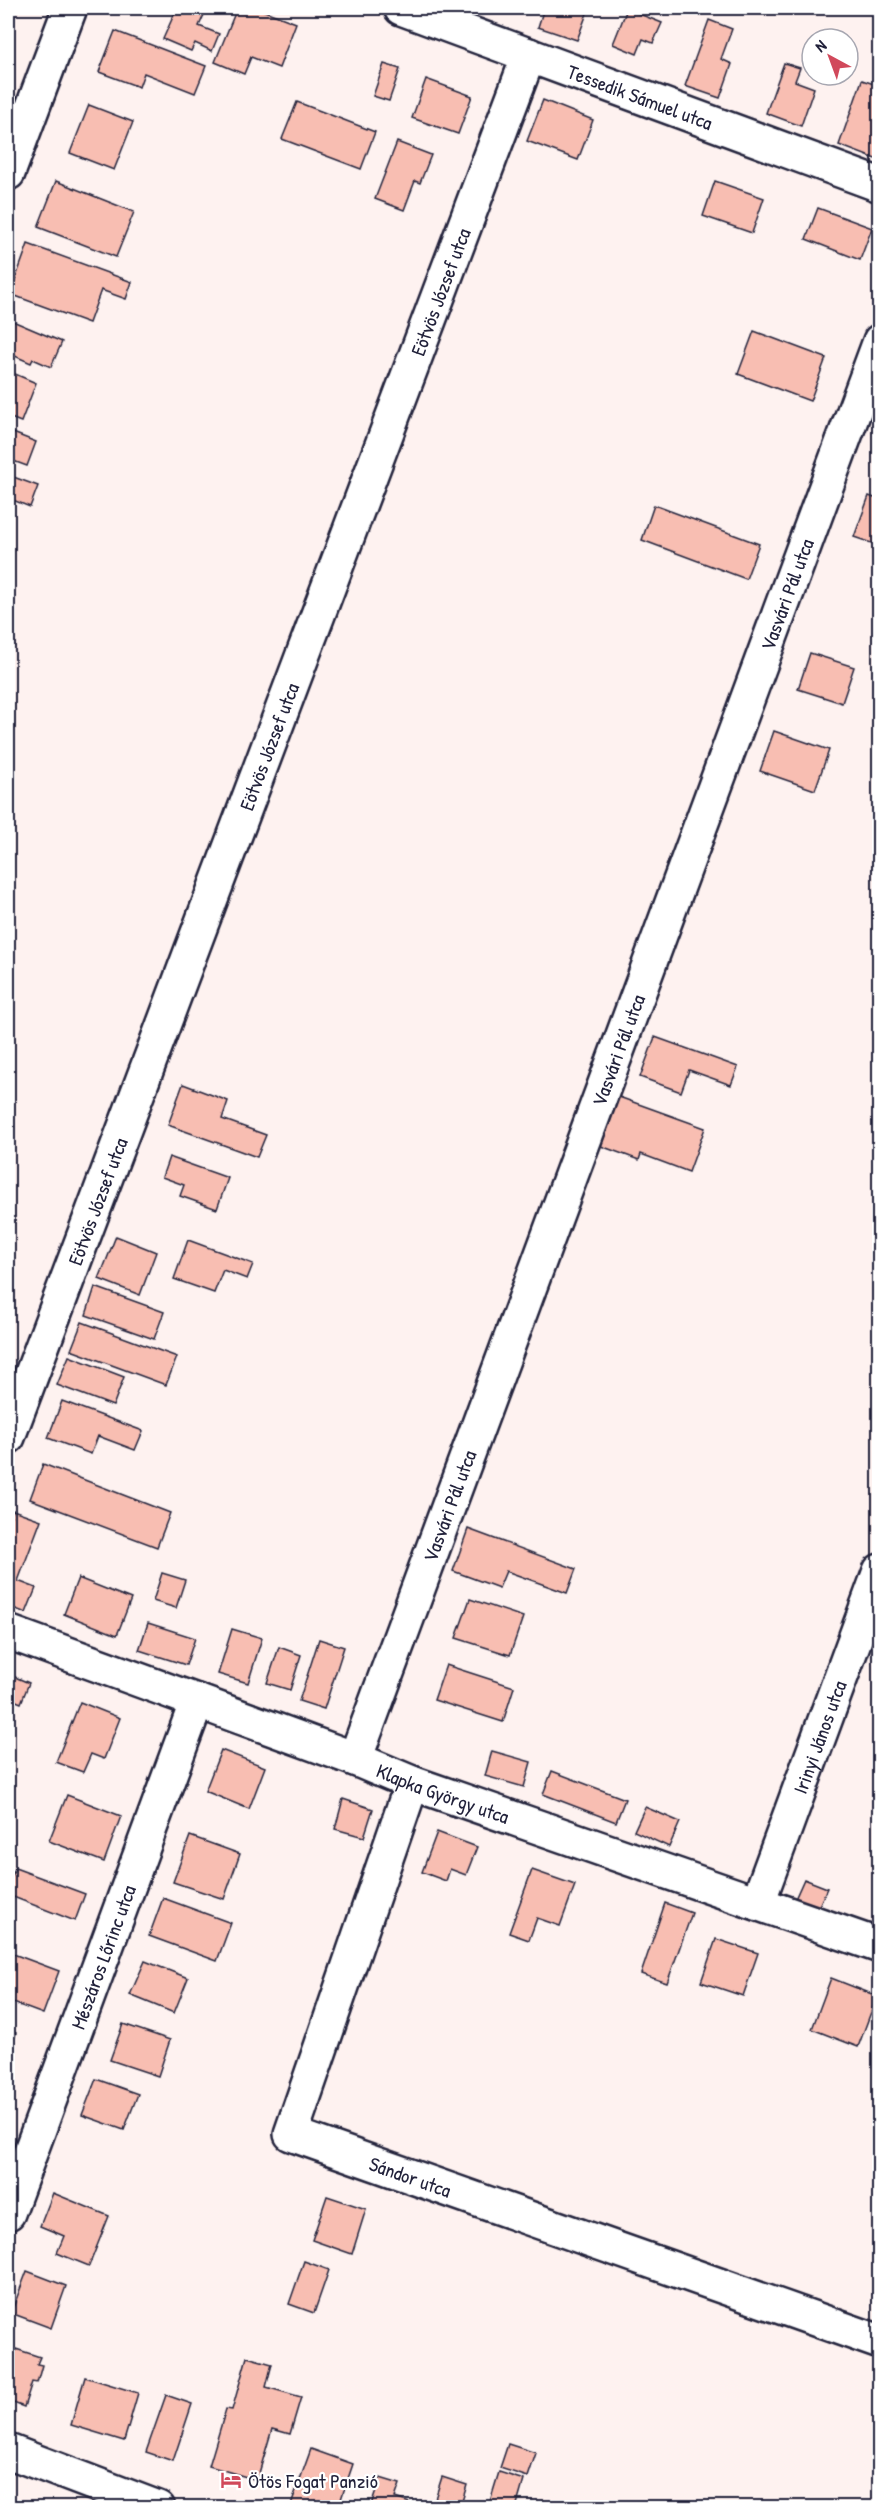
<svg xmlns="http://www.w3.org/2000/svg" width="887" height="2515" font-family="'Patrick Hand',sans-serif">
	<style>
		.building { fill: #f8beb2; stroke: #22223b; stroke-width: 1.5 }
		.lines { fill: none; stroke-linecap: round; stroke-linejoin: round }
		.minor-casing { stroke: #22223b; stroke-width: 38 }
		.minor { stroke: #fff; stroke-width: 33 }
		.labels { text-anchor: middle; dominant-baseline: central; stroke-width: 4.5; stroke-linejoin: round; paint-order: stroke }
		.street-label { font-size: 20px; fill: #22223b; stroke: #fff }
		.poi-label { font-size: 20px; fill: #22223b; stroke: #fff; text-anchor: start }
	</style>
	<rect width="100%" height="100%" fill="#fef2f0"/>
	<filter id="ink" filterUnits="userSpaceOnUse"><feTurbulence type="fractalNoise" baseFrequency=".0167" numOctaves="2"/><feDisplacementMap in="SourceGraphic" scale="12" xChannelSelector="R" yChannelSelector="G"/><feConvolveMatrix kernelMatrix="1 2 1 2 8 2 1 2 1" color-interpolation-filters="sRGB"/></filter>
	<g filter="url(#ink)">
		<g class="building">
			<path d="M177,8h30l-8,18 20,8 -7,17 -17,-8 -4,8 -28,-12z"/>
			<path d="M237,8h20l39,15 -17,45 -28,-11 -7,17 -29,-12z"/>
			<path d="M544,8h45l-12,32 -39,-13z"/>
			<path d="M627,9l35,14 -9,20 -10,-4 -6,15 -24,-10z"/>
			<path d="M709,20l23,9 -11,30 11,5 -12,34 -35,-12z"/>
			<path d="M115,31l91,35 -11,27 -51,-20 -5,14 -40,-15z"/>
			<path d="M784,63l16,5 -5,13 19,7 -13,38 -35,-13z"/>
			<path d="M384,64l16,5 -11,32 -16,-5z"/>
			<path d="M426,79l46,17 -14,38 -46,-16z"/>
			<path d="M862,80l18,6 -2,74 -39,-15z"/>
			<path d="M543,100l50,20 -15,40 -51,-19z"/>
			<path d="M297,102l78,30 -14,37 -79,-30z"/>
			<path d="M89,105l44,17 -19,48 -44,-17z"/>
			<path d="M397,142l34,13 -11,28 -5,-2 -11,29 -29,-11z"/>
			<path d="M56,181l78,31 -18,45 -78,-30z"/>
			<path d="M715,181l49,17 -12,35 -49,-17z"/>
			<path d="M818,208l54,20 -12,32 -54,-21z"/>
			<path d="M28,244l104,38 -6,17 -25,-9 -12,33 -79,-29z"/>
			<path d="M8,319l54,23 -11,25 -18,-8 -2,4 -23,-10z"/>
			<path d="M754,331l72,27 -16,43 -72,-27z"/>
			<path d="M8,371l28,12 -15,39 -13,-5z"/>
			<path d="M8,431l28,11 -9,24 -19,-7z"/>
			<path d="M8,475l30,11 -8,21 -22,-9z"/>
			<path d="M869,496l11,4v46l-26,-9z"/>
			<path d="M654,505l105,39 -13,35 -104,-39z"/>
			<path d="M810,653l44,14 -12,36 -44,-14z"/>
			<path d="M774,731l55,19 -14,40 -55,-19z"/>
			<path d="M655,1037l83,30 -7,18 -42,-15 -8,22 -41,-15z"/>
			<path d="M183,1084l45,17 -6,18 44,16 -9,22 -89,-32z"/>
			<path d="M619,1097l86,31 -16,44 -48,-18 -2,6 -38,-14z"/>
			<path d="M169,1157l59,21 -11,31 -37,-13 4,-11 -22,-8z"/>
			<path d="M116,1236l40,16 -16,43 -41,-16z"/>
			<path d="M188,1240l65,24 -6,15 -24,-9 -9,23 -40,-14z"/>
			<path d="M95,1287l69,25 -10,27 -68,-24z"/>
			<path d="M82,1322l95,35 -11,28 -95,-35z"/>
			<path d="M69,1356l55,21 -11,29 -56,-21z"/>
			<path d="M62,1401l81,30 -8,19 -37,-14 -7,18 -43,-16z"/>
			<path d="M43,1464l127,49 -13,34 -127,-48z"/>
			<path d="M13,1510l28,10 -23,61 18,7 -10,25 -18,-7v-82z"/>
			<path d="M468,1529l108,40 -9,24 -61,-22 -7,17 -46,-17z"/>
			<path d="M162,1573l23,7 -9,28 -23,-7z"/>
			<path d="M78,1578l53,21 -14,36 -53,-21z"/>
			<path d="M470,1599l53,18 -13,38 -54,-17z"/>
			<path d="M148,1623l47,15 -9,27 -47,-15z"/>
			<path d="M232,1629l30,9 -14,45 -30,-9z"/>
			<path d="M319,1639l25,8 -20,62 -25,-8z"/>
			<path d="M279,1647l22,8 -11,35 -23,-7z"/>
			<path d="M446,1665l68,22 -11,35 -69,-22z"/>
			<path d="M8,1674l21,9 -8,20 -12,-5 -1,4z"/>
			<path d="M80,1702l40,16 -16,41 -13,-5 -8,18 -27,-10z"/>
			<path d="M221,1750l44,17 -16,42 -44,-18z"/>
			<path d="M492,1751l39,11 -7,25 -39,-11z"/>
			<path d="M552,1771l73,28 -9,23 -73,-28z"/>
			<path d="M67,1795l54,21 -17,46 -55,-21z"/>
			<path d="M343,1799l30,10 -9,28 -29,-8z"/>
			<path d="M645,1807l35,15 -11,25 -35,-16z"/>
			<path d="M437,1832l40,15 -11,28 -16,-6 -4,12 -24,-9z"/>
			<path d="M190,1836l50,18 -16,45 -51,-17z"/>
			<path d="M15,1868l70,26 -10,27 -67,-26v-8z"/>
			<path d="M532,1870l43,15 -15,41 -23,-8 -8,22 -20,-7z"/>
			<path d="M804,1879l23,9 -9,20 -23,-9z"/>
			<path d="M163,1898l68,25 -14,38 -68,-25z"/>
			<path d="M665,1903l27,10 -25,70 -26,-9z"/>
			<path d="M716,1939l42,14 -15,43 -42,-14z"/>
			<path d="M8,1952l51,19 -16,43 -35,-13z"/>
			<path d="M145,1961l43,17 -14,35 -44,-18z"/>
			<path d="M831,1978l46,18 -19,51 -46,-18z"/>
			<path d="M123,2024l47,16 -12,36 -48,-16z"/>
			<path d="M8,2030l8,3 -8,24z"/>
			<path d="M96,2079l42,15 -14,36 -42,-15z"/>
			<path d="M53,2193l56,23 -20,50 -32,-13 7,-17 -24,-10z"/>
			<path d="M327,2196l39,13 -14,45 -40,-14z"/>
			<path d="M304,2261l25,9 -15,43 -25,-9z"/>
			<path d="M27,2271l39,15 -15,42 -40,-15z"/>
			<path d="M16,2349l24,8 -3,7 5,1 -5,18 -5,-1 -8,25 -16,-6v-26z"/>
			<path d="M247,2357l25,7 -6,23 35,10 -11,37 -18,-5 -15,51 -48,-14 17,-57 6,1z"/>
			<path d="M85,2377l53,16 -14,48 -53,-16z"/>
			<path d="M166,2395l26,9 -19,57 -27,-9z"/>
			<path d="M508,2444l28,9 -8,24 -28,-9z"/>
			<path d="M311,2449l42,15 -15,44 -48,-1z"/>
			<path d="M499,2472l25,8 -8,28h-28z"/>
			<path d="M442,2477l25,8 -7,23h-28z"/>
			<path d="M380,2478l20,6 -5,14 18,6 -1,4h-42z"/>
		</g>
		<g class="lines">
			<g class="minor-casing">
				<g id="minor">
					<path id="s1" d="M401,8l479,177"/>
					<path d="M8,173l62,-165"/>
					<path id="s2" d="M8,1437l521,-1382"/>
					<path id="s3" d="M8,1632l347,127 57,24 468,163"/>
					<path id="s4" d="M355,1759l525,-1418"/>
					<path id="s5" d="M412,1783l-121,351 589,208"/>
					<path id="s6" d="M758,1902l122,-331"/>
					<path id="s7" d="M8,2213l189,-512"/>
					<path d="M8,2451l150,57"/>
				</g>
			</g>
			<use href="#minor" class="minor"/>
		</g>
	</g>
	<defs>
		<g id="hotel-bare" transform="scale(1.62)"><path d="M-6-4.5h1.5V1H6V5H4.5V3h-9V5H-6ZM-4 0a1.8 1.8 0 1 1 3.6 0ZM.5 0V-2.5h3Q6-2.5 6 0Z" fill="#d1495b" stroke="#fff" stroke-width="2.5" paint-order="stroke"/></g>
	</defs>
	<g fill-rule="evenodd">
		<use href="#hotel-bare" x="231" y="2480"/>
	</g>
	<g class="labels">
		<g class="street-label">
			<text stroke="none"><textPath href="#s1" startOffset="255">Tessedik Sámuel utca</textPath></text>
			<text stroke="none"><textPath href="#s2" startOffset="1224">Eötvös József utca</textPath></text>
			<text stroke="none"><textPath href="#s4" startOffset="1242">Vasvári Pál utca</textPath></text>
			<text stroke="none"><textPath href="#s2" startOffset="738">Eötvös József utca</textPath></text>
			<text stroke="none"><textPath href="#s4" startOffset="756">Vasvári Pál utca</textPath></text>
			<text stroke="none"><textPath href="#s2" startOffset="252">Eötvös József utca</textPath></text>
			<text stroke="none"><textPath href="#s4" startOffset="270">Vasvári Pál utca</textPath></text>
			<text stroke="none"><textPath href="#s6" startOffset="176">Irinyi János utca</textPath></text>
			<text stroke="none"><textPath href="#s3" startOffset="464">Klapka György utca</textPath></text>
			<text stroke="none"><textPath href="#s7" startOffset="273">Mészáros Lőrinc utca</textPath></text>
			<text stroke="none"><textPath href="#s5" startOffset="498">Sándor utca</textPath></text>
		</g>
		<g class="poi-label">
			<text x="248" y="2480">Ötös Fogat Panzió</text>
		</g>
	</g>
	<rect width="887" height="2515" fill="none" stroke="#fff" stroke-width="30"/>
	<rect x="15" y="15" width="857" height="2485" fill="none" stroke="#22223b" stroke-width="2" filter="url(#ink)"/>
	<g transform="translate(830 57) rotate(319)"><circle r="28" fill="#ffffff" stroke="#a7a7b1" stroke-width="1.5"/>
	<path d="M0-4.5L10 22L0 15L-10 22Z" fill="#d1495b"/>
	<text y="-9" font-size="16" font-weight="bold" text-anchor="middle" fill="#22223b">N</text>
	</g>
</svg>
